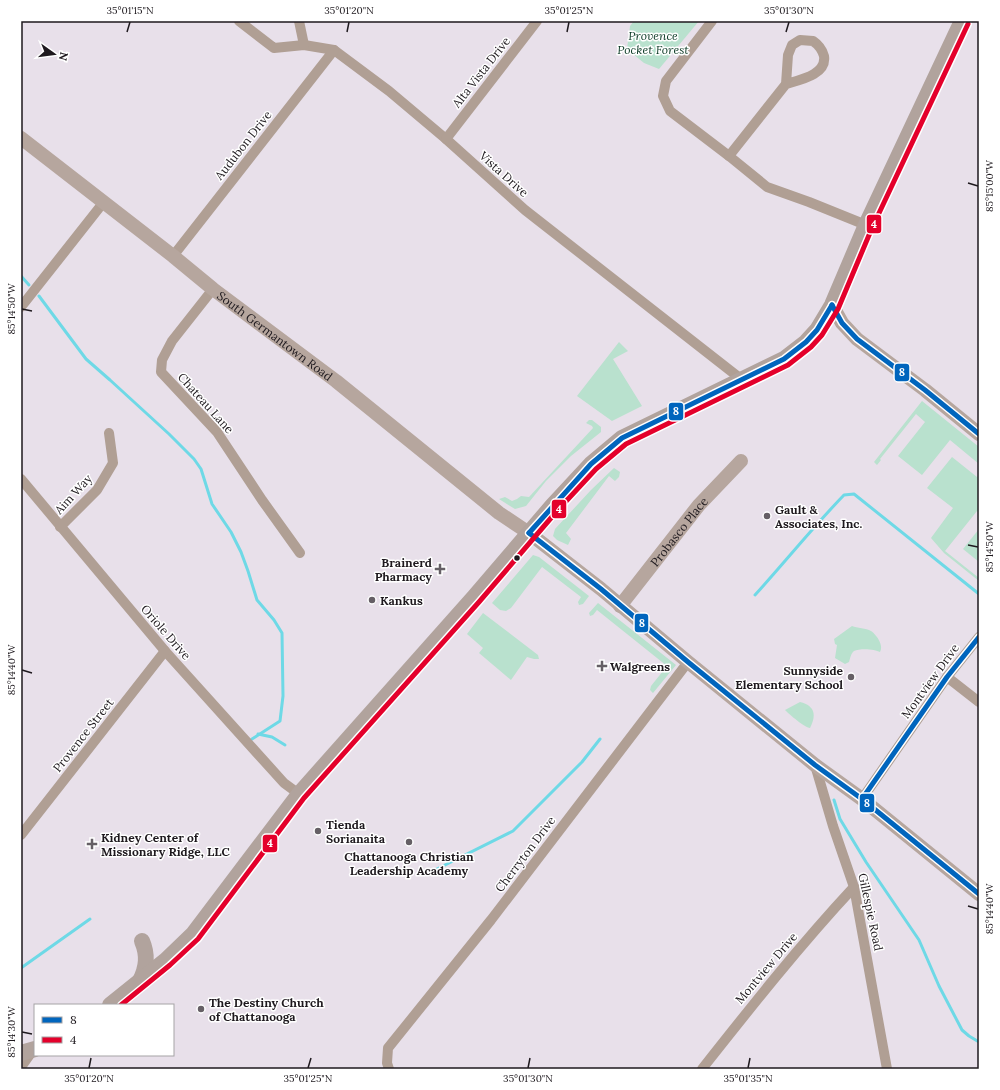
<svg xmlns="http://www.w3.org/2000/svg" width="1000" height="1090" font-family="Lora,serif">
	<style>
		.green { fill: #b9e1ce }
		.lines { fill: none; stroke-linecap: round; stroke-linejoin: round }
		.stream { stroke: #6ed9e6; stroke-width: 3 }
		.street { stroke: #b09f94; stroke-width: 10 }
		.secondary { stroke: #b6a69e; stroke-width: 14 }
		.primary { stroke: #b1a39d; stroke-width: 16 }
		.bus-1-casing { stroke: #fff; stroke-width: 8 }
		.bus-2-casing { stroke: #fff; stroke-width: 8 }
		.bus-1 { stroke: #0065bd; stroke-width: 5 }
		.bus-2 { stroke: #e4002b; stroke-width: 5 }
		.ticks { fill: none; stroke: #1e191e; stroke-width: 1.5 }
		.poi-dot { fill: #655f65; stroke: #fff; stroke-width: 1.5 }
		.bus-dot { fill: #1e191e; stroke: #fff; stroke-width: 1.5 }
		.labels { text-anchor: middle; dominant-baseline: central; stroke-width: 3; stroke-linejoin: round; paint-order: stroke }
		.park-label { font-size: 12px; font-style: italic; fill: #0c3b26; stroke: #fff }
		.street-label { font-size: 12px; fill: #1e191e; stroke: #fff }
		.poi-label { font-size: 12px; font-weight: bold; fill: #1e191e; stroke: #fff; text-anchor: start }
		.line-badge { stroke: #fff; stroke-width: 1.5 }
		.badge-label { font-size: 11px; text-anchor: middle; font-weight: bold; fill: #fff }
		.neatline { fill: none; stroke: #1e191e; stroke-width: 1.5 }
		.ticks-label { font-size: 10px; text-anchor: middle; fill: #1e191e }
	</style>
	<rect width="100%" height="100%" fill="#e8e0ea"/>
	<g class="green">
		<path d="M634,21h65l-40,48 -15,-6 -17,-14 3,-23z"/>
		<path d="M619,342l9,9 -15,8 29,47 -30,15 -35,-25z"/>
		<path d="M922,401l57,46v17l-29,-24 -28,35 -24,-19 27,-34 -9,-8 -36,45 1,1 -4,5 -3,-3z"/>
		<path d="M589,420h3l9,7v5l-30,24 -25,25 -20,25 -11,3 -16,-10 6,-2 7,4 5,-2 4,-3 8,1 64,-69 -1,-2 -6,-3z"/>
		<path d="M952,457l25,20 2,-3v39l-2,-2 -32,40 34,27v3l-35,-28 -13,-15 22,-30 -26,-20z"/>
		<path d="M614,468l6,4 -1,5 -4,4 -6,-5 -43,57 5,6 -3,6 -11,-5 -4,-4 2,-7 36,-39z"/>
		<path d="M979,529v33l-16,-13z"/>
		<path d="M533,555l6,2 50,39 -6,8 -4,1 -1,-3 3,-5 -39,-30 -31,41 -5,3 -6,-1 -8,-7z"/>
		<path d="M598,603l78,62 -23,28 -3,-3 1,-4 16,-20 -70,-56 -4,5 -3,1 -1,-3z"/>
		<path d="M483,613l55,42 1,4h-5l-7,-2 -16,23 -32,-27 4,-5 -16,-14z"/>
		<path d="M852,626c5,2 14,2 19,5 6,4 13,15 9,21 -5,-3 -20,-4 -26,-1 -3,2 -4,8 -5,11l-4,2 -10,-6 2,-13 -2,-1 -1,-5z"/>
		<path d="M800,702c16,4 16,14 10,26 -6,-1 -20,-13 -25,-18z"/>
	</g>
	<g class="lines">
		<g class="stream">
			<path d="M21,276l8,9"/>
			<path d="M39,296l47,63 24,21 59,54 25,25 7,10 11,35 19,28 10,20 7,19 9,29 17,20 8,13 1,63 -3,25 -28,18"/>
			<path d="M755,595c30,-33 58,-68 89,-100l10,-1 125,100"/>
			<path d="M258,734l14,3 13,8"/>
			<path d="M834,800l6,19 26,43 53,78 20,46 23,44 7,6 10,6"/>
			<path d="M433,871l80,-40 69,-69 18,-23"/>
			<path d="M21,968l69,-49"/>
		</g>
		<g class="street">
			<path d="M239,21l35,27 30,-3 30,5 55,41 57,48 79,71 216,169"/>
			<path d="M299,21l5,24"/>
			<path d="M712,21l-46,60 -3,15 7,15 59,45 38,31 42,15 57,23"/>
			<path d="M446,139l91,-118"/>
			<path d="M729,156l57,-72 2,-29 4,-10 8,-5 13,1c6,4 9,8 11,15 3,19 -25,24 -38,28"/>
			<path d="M173,256l161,-206"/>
			<path d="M213,289l-41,52 -10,19 -1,12 56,60 45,68 38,53"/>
			<path d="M21,307l82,-104"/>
			<path d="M21,479l144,172 119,132 15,11"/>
			<path d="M60,527l37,-37 16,-27 -4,-30"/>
			<path d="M947,677l32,25"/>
			<path d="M815,765l18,61 21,61 33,182"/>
			<path d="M862,799l85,-122 32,-40"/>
			<path d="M21,835l144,-184"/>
			<path d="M21,1067l12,-17"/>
			<path d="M389,1069l-2,-6 1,-15 103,-128 197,-258"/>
			<path d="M702,1069c49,-62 98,-124 152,-182"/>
		</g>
		<g class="secondary">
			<path id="s1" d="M21,138l152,118 40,33 123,92 163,132 30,20 72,56 87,73 127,103 47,34 117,95"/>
			<path d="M832,305l10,18 15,16 68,51 54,44"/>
			<path id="s2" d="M620,606l79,-101 42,-44"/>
		</g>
		<g class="primary">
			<path d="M140,981c7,-14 8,-26 2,-40"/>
			<path d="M110,1005l56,-45 27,-26 106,-140 175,-197 78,-91 39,-42 31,-26 162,-79 22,-17 11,-12 15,-25 34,-80 96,-204"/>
			<path d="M21,1053l14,-4"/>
		</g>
		<g class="bus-1-casing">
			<g id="bus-1">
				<path d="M832,305l10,18 15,16 68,51 54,44"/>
				<path d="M529,533l72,56 87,73 127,103 47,34 117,95"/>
				<path d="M529,533l62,-69 31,-26 162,-79 22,-17 11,-12 15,-25"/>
				<path d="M862,799l85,-122 32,-40"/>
			</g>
		</g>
		<g class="bus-2-casing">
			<path id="bus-2" d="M121,1005l49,-40 28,-26 106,-141 175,-196 78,-91 39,-42 30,-25 162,-79 23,-18 11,-12 16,-26 34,-81 96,-204"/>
		</g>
		<use href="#bus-1" class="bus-1"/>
		<use href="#bus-2" class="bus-2"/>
	</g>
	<path class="ticks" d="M127,32l3,-10M347,32l2,-10M567,32l2,-10M786,32l3,-10M968,183l10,3M22,309l10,2M968,545l10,2M22,670l10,3M968,906l10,3M22,1032l10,2M89,1068l2,-10M308,1068l3,-10M528,1068l2,-10M748,1068l2,-10"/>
	<g class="poi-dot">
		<circle cx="767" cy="516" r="4"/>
		<path d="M438 563h4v4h4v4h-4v4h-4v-4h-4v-4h4z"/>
		<circle cx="372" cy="600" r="4"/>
		<path d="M600 660h4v4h4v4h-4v4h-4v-4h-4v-4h4z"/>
		<circle cx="851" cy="677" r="4"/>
		<circle cx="318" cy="831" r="4"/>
		<circle cx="409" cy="842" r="4"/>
		<path d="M90 838h4v4h4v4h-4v4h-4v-4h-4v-4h4z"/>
		<circle cx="201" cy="1009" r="4"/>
	</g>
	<circle class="bus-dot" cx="517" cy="558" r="3.5"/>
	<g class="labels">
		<g class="park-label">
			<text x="653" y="35">Provence<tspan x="653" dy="14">Pocket Forest</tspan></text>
		</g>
		<g class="street-label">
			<text transform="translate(481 72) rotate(-52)">Alta Vista Drive</text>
			<text transform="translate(243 145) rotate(-52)">Audubon Drive</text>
			<text transform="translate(504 174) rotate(42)">Vista Drive</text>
			<text stroke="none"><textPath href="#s1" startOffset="322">South Germantown Road</textPath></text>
			<text transform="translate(206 403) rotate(48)">Chateau Lane</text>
			<text transform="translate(73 494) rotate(-48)">Aim Way</text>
			<text stroke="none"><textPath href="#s2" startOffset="95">Probasco Place</textPath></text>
			<text transform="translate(166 632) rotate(49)">Oriole Drive</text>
			<text transform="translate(930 681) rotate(-54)">Montview Drive</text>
			<text transform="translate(83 735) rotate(-52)">Provence Street</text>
			<text transform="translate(525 854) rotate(-53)">Cherryton Drive</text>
			<text transform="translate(871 912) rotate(78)">Gillespie Road</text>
			<text transform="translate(766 968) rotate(-50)">Montview Drive</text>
		</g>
		<g class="poi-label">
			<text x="775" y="509">Gault &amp;<tspan x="775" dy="14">Associates, Inc.</tspan></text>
			<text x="432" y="562" text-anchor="end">Brainerd<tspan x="432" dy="14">Pharmacy</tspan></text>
			<text x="380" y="600">Kankus</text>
			<text x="610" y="666">Walgreens</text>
			<text x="843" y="670" text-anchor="end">Sunnyside<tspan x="843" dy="14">Elementary School</tspan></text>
			<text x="326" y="824">Tienda<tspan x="326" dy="14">Sorianaita</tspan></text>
			<text x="101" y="837">Kidney Center of<tspan x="101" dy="14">Missionary Ridge, LLC</tspan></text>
			<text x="409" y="856" text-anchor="middle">Chattanooga Christian<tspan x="409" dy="14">Leadership Academy</tspan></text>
			<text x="209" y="1002">The Destiny Church<tspan x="209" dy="14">of Chattanooga</tspan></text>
		</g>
	</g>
	<g class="line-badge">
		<rect x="866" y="214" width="16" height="20" rx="4" fill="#e4002b"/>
		<rect x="894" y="363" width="16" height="19" rx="4" fill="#0065bd"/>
		<rect x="668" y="402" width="16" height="19" rx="4" fill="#0065bd"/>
		<rect x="551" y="499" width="16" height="20" rx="4" fill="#e4002b"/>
		<rect x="634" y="613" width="15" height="20" rx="4" fill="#0065bd"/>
		<rect x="859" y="793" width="16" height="20" rx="4" fill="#0065bd"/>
		<rect x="262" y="834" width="16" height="19" rx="4" fill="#e4002b"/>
	</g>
	<g class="badge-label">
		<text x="874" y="228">4</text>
		<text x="902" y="376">8</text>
		<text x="676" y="415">8</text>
		<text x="559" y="513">4</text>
		<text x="642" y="627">8</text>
		<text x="867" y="807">8</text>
		<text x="270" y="847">4</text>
	</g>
	<rect width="1000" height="1090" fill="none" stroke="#ffffff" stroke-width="44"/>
	<rect x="34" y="1004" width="140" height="52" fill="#ffffff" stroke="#a5a3a5"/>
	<rect x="42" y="1017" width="20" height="6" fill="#0065bd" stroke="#a5a3a5"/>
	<text x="70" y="1024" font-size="12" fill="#1e191e">8</text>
	<rect x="42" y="1037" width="20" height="6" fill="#e4002b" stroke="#a5a3a5"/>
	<text x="70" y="1044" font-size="12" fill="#1e191e">4</text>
	<g transform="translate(54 54) rotate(104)" stroke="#ffffff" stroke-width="3" paint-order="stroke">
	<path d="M0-3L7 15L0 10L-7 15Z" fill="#1e191e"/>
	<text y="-6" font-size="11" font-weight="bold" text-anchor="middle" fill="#1e191e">N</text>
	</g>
	<rect x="22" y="22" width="956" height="1046" class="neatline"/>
	<g class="ticks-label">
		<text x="130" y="14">35°01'15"N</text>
		<text x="349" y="14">35°01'20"N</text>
		<text x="569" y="14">35°01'25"N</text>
		<text x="789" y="14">35°01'30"N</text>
		<text transform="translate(989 186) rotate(-90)" y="4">85°15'00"W</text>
		<text transform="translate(11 309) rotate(-90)" y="4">85°14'50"W</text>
		<text transform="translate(989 547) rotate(-90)" y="4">85°14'50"W</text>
		<text transform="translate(11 670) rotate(-90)" y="4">85°14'40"W</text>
		<text transform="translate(989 909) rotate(-90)" y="4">85°14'40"W</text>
		<text transform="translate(11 1032) rotate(-90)" y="4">85°14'30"W</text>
		<text x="89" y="1082">35°01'20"N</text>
		<text x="308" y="1082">35°01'25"N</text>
		<text x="528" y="1082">35°01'30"N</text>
		<text x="748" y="1082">35°01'35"N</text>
	</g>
</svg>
